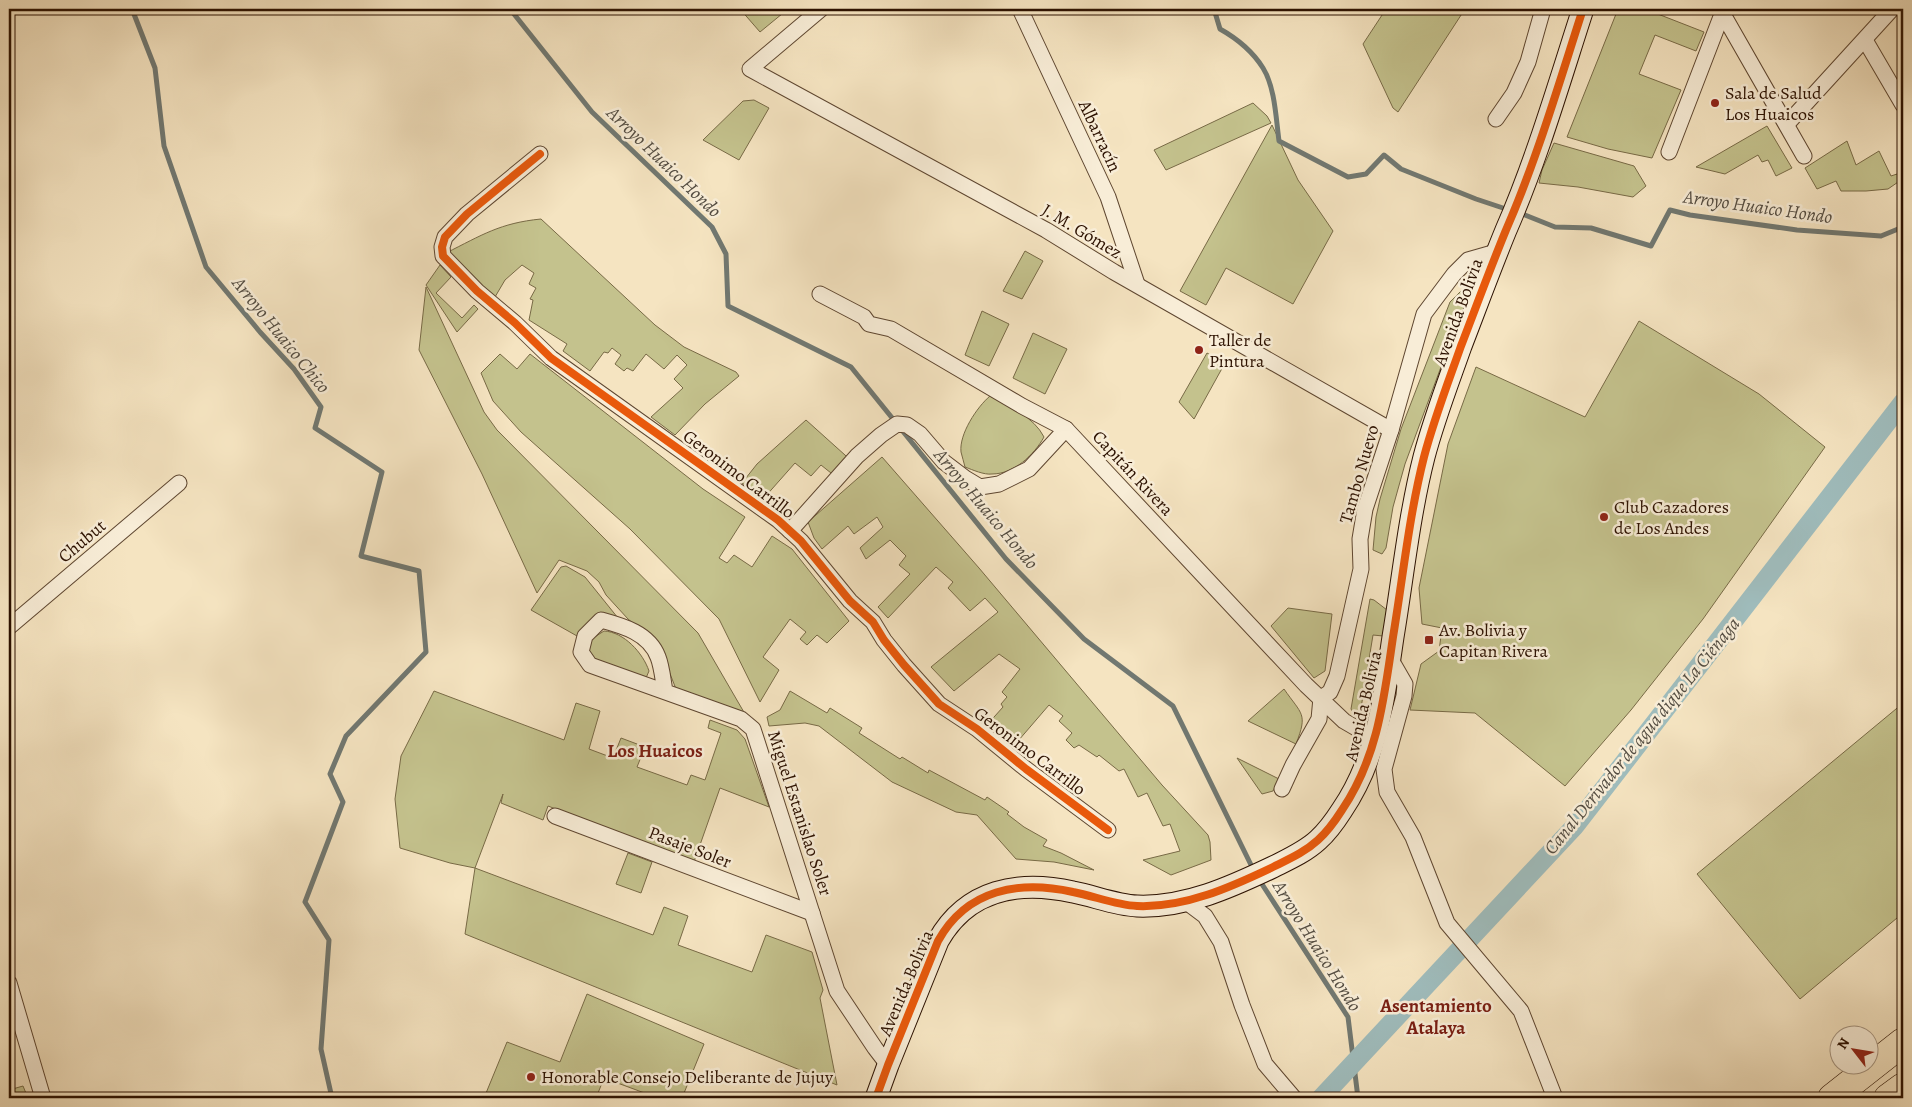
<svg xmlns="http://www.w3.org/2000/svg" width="1912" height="1107" font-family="Alegreya,serif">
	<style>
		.green { fill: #c4c28d; stroke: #786a46 }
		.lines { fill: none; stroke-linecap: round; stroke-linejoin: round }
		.stream { stroke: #717871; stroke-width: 5 }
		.canal { stroke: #9fbcbc; stroke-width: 19 }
		.street-casing { stroke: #5e4630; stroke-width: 17 }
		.secondary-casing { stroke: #2c1100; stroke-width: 23 }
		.highway-casing { stroke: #2c1100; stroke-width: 29 }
		.street { stroke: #f8edd7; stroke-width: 15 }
		.secondary { stroke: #f8edd7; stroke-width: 21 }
		.highway { stroke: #f5e4c1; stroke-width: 28 }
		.cycleway-casing { stroke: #f8edd7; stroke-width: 11 }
		.cycleway { stroke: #e8590c; stroke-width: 8 }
		.poi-dot { fill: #8f2418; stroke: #f8edd7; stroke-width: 2 }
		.labels { text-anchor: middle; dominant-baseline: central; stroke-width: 5; stroke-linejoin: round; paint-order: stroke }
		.poi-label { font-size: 18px; fill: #2c1100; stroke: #f8edd7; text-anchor: start }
		.street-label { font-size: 18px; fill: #2c1100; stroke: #f8edd7 }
		.water-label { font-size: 19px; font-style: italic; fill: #544d42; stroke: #f8edd7 }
		.neighbourhood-label { font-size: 19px; font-weight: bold; fill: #7a1f14; stroke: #f8edd7 }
	</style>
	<rect width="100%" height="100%" fill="#f5e4c1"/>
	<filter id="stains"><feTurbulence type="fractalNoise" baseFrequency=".004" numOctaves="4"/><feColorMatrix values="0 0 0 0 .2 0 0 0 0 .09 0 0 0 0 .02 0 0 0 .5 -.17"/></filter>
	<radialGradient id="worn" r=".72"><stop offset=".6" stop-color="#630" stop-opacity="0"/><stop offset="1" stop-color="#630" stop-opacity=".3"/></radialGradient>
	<g class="green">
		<path d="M740,9h48l-28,23z"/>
		<path d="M1386,9h79l-67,103 -5,-4 -30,-64z"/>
		<path d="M1618,9h27l59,23 -8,19 -41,-16 -16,39 42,16 -29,68 -44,-9 -41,-12z"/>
		<path d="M754,100l15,8 -30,52 -36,-20 40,-39z"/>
		<path d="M1253,103l14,13 4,7 -105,47 -12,-20z"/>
		<path d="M1272,125l26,55 35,51 -40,73 -67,-36 -20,37 -26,-14z"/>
		<path d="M1767,126l25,42 -16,8 -8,-16 -6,2 -4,-7 -33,19 -29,-7z"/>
		<path d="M1847,141l9,24 23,-14 12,25 6,-2 4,6 -13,9 -22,2h-25l-5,-10 -19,8 -12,-21z"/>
		<path d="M1554,143l80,23 12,20 -13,11 -55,-10 -39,-4 3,-13z"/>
		<path d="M541,219l114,106 29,22 52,25 3,4 -34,28 -30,31 -24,-18 32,-29 -9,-9 13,-14 -10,-10 -13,14 -18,-15 -13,17 -6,-3 -3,3 -9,-7 6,-9 -9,-7 -4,5 -4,-1 -14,19 -27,-20 4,-7 -38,-24 4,-20 -3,-1 6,-11 -7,-4 5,-11 -12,-8 -17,15 -10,17 -49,-44c36,-18 54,-30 95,-34z"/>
		<path d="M1025,251l18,10 -21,38 -19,-8z"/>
		<path d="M440,265l11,12 -15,16 26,25 12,-13 4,4 -21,23 -31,-47z"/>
		<path d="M426,287l58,125 13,18 201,203 47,81 -69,-25 -11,-28 -14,-23 -23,-19 -22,-24 -7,-13 -12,-11 -28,-11 -22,33 -55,-119 -63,-124z"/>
		<path d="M1461,291h7l1,5 -18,44 -46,124 -12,43 -7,41 -4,6 -9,-4 3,-33 4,-18 21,-70 49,-127z"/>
		<path d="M982,311l27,13 -20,42 -24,-11z"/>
		<path d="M1639,321l120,73 66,53 -122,172 -72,91 -66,76 -90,-73 -65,-3 11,-46 18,-13 3,-23 -20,-4 -3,-36 29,-144 28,-77 109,50z"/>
		<path d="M1033,333l34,16 -22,45 -32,-16z"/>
		<path d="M1207,353l18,10 -31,56 -15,-17z"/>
		<path d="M500,354l17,15 13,-15 173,135 42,28 -26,41 8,5 7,-8 18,12 20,-31 20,13 57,72 -22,22 -10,-8 -10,10 -7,-6 6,-7 -16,-13 -27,38 16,13 -19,32 -41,-83 -89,-90 -109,-97 -28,-31 -12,-28z"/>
		<path d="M990,396c19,10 44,21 54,41 -10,18 -30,37 -52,37 -8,1 -19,-4 -27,-7 -1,-5 -3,-10 -4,-15 -2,-18 16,-45 29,-56z"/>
		<path d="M806,420l49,44 -14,17 -20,-16 -10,11 -16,-13 -31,35 -22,-15 15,-19z"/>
		<path d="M882,457l97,111 183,217 46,50 2,7 1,18 -40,15 -28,-15 37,-9 -10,-27 -7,2 -16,-33 -9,4 -14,-28 -5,2 -20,-16 -2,2 -18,-12 -5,3 -8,-8 6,-7 -13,-12 4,-5 -14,-11 -37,43 -26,-22 17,-19 -2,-3 6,-7 -5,-5 18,-23 -21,-15 -45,37 -23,-24 67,-55 -13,-14 -15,13 -22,-23 5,-6 -17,-15 -48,51 -10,-11 32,-33 -11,-9 7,-9 -16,-16 -24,19 -6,-11 23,-21 -6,-10 -23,17 -6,-8 -26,23 -8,-11 -6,-16z"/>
		<path d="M566,566l19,11 33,41 -33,9 -8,9 -46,-26 30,-43z"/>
		<path d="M1370,599l4,1 13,10 -4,26 -10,-1 -13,79c-5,1 -7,-1 -9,-5z"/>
		<path d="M1288,608l44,6 -7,57 -11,7 -43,-52z"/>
		<path d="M604,631c20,1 39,22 45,40l-3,7 -53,-20 -4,-5 1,-13z"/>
		<path d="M1284,689c18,26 24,24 12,55l-48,-23z"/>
		<path d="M434,691l130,49 12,-37 24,8 -11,38 24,9 8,-20 24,9 -8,20 50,18 4,-10 14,5 16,-47 -13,-5 2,-8 27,10 8,9 24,68 -49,-19 -26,74 -146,-56 -5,14 -42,-17 2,-9 -28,74 178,67 11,-28 24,9 -10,29 74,27 14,-37 46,17 11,38 -3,8 17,87 -372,-151 10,-66 -25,-5 -50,-15 -5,-49 6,-43z"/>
		<path d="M790,691l37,22 3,-5 32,20 -3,5 41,26 2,-2 26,16 1,-3 56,30 2,-3 22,15 -2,2 17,13 23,13 -4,6 18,7 33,17 -40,-8 -38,-3 -39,-44 -21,-3 -64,-30 -73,-56 -14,-3 -36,3 -2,-9 13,-7z"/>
		<path d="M1902,704l1,209 -103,86 -103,-125z"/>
		<path d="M1237,758l42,21 -6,12 -11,3z"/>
		<path d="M628,853l24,9 -11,31 -25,-9z"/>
		<path d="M587,994l117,50 -22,54h-24l-54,-20 -8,20h-112l23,-56 53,20z"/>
		<path d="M23,1086l5,12h-19v-8z"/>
	</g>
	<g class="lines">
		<g class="stream">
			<path d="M132,9l23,59 9,78 42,121 54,65 34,37 27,38 -6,21 67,44 -21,84 58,15 7,81 -80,84 -16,38 13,28 -38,100 24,38 -8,109 11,49"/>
			<path d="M510,9l82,103 120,115 14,27 2,52 123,61 155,192 78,80 89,67 81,165"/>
			<path d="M1214,9l6,20c16,9 33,23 43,39 12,19 13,51 16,73l69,36 18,-3 18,-19 17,14 75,30 33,11"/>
			<path d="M1520,213l35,14 36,1 60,18 19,-36 20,5 107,15 84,6 22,-9"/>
			<path d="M1258,878l90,139 10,81"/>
		</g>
		<path class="canal" d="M1321,1098l254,-272 328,-424"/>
		<g class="street-casing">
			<g id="street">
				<path d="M821,9l-71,60 296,161 68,42 277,158"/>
				<path d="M1020,9l88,188 29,87"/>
				<path d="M1720,9l84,147"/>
				<path d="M1865,40l38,65"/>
				<path d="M1496,119l18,-26 14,-31 15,-53"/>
				<path d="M1787,124l105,-115"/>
				<path d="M1669,152l55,-143"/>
				<path d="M540,154l-73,60 -22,23 -3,10 1,9 34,35 38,32 36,35 227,162 23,21 49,60 23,21 11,18 20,25 35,39 38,25 49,40 82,61"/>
				<path d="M820,294l44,23 5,7 22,5 131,77 44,23 240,256 38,36 31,18"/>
				<path d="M790,531l67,-75 24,-21 16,-11 10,1 13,9 24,28 21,16 15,9 19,-3 30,-15 37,-40"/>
				<path d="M9,627l170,-144"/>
				<path d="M1390,658l15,26 -1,12 -20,73 3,23 26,45 34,86 74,88 34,87"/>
				<path d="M665,691c-2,-10 -3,-24 -7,-34 -9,-24 -35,-31 -57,-37l-16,16 -4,16 9,13 151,54 12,10 84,262 38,57 13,17"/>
				<path d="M1282,789l11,-24 26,-46 2,-21 9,-6 7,-16 24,-107 -1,-30 5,-30 26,-79 33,-116 30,-40 14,-14 28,-8"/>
				<path d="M555,816l257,97"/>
				<path d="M1185,901l20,15 16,26 21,63 23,59 29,34"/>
				<path d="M9,983l34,115"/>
			</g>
		</g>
		<g class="secondary-casing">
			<path id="secondary" d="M876,1098l12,-33 50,-124c29,-52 81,-61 135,-49 21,4 43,13 64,14 48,2 94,-19 136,-39 16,-8 32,-15 45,-27 10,-9 17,-19 24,-30 36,-53 42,-112 51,-173 10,-60 16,-121 31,-180 10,-38 24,-74 37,-111 15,-39 29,-77 45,-116 31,-71 53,-147 77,-221"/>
		</g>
		<g class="highway-casing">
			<g id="highway">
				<path d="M1832,1098l71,-56"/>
				<path d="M1888,1098l15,-11"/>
			</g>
		</g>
		<use href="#street" class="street"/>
		<use href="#secondary" class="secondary"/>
		<use href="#highway" class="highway"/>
		<g class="cycleway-casing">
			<g id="cycleway">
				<path d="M540,154l-73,60 -22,23 -3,10 1,9 34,35 38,32 36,35 227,162 23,21 49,60 23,21 11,18 20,25 35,39 38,25 49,40 82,61"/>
				<path d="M876,1098l12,-33 50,-124c29,-52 81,-61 135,-49 21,4 43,13 64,14 48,2 94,-19 136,-39 16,-8 32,-15 45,-27 10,-9 17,-19 24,-30 36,-53 42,-112 51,-173 10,-60 16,-121 31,-180 10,-38 24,-74 37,-111 15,-39 29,-77 45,-116 31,-71 53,-147 77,-221"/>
			</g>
		</g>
		<use href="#cycleway" class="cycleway"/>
	</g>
	<g class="poi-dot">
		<circle cx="1715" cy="103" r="5"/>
		<circle cx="1199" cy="350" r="5"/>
		<circle cx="1604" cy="517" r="5"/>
		<rect x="1424" y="635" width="10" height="10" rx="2.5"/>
		<circle cx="531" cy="1077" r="5"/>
	</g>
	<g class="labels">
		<g class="poi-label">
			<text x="1725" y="93">Sala de Salud<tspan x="1725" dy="21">Los Huaicos</tspan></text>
			<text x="1209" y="340">Taller de<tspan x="1209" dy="21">Pintura</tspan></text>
			<text x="1614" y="507">Club Cazadores<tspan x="1614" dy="21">de Los Andes</tspan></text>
			<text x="1439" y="630">Av. Bolivia y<tspan x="1439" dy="21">Capitan Rivera</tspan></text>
			<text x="541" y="1077">Honorable Consejo Deliberante de Jujuy</text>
		</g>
		<g class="street-label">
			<text transform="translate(1100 136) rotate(65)">Albarracín</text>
			<text transform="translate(1082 231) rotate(31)">J. M. Gómez</text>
			<text transform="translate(1458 312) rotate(-70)">Avenida Bolivia</text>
			<text transform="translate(1133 473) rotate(47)">Capitán Rivera</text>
			<text transform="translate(739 474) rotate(37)">Geronimo Carrillo</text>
			<text transform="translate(1359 474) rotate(-74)">Tambo Nuevo</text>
			<text transform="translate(82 541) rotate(-40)">Chubut</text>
			<text transform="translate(1363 706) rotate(-77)">Avenida Bolivia</text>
			<text transform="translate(1030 751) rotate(37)">Geronimo Carrillo</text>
			<text transform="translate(800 813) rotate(72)">Miguel Estanislao Soler</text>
			<text transform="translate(690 847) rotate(21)">Pasaje Soler</text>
			<text transform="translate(906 983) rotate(-67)">Avenida Bolivia</text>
		</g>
		<g class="water-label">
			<text transform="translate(664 162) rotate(44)">Arroyo Huaico Hondo</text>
			<text transform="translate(1758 207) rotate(8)">Arroyo Huaico Hondo</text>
			<text transform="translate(281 335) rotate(51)">Arroyo Huaico Chico</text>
			<text transform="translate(986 509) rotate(50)">Arroyo Huaico Hondo</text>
			<text transform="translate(1642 736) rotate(-51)">Canal Derivador de agua dique La Ciénaga</text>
			<text transform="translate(1317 946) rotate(58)">Arroyo Huaico Hondo</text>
		</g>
		<g class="neighbourhood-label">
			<text x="655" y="751">Los Huaicos</text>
			<text x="1436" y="1006">Asentamiento<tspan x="1436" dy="22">Atalaya</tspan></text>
		</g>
	</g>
	<rect width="1912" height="1107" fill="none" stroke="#f5e4c1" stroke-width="30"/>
	<rect x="10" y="10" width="1892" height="1087" fill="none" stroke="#2c1100" stroke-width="2.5"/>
	<rect x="15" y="15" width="1882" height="1077" fill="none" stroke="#2c1100"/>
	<g transform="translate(1854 1050) rotate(301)"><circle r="24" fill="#f8edd7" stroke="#a69581"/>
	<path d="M0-4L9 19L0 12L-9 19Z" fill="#8f2418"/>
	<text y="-8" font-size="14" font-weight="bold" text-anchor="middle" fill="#2c1100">N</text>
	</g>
	<rect width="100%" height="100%" filter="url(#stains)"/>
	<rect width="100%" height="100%" fill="url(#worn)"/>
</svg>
